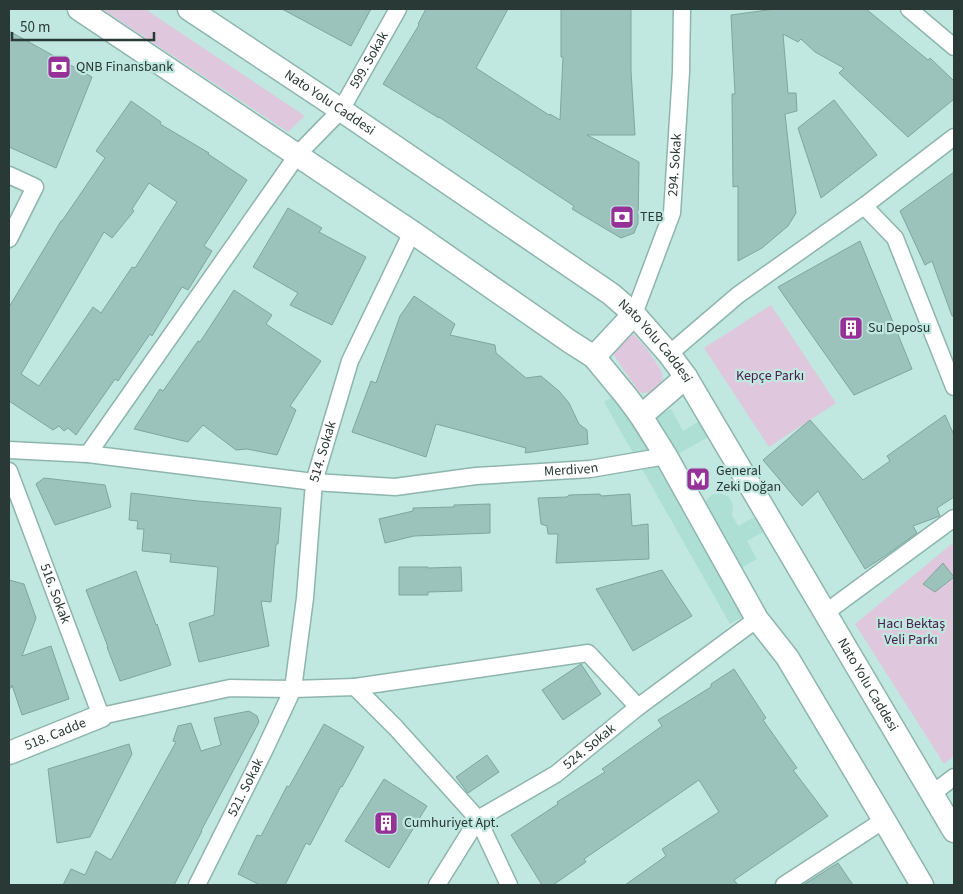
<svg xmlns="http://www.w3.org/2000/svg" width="963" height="894" font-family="'Source Sans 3',sans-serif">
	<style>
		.built { fill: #addfd5; fill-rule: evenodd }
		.green { fill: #dfc8de }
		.building { fill: #9cc3bb; stroke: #7fa69e; fill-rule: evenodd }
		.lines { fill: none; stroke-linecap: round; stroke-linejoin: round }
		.street-casing { stroke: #8eb5ad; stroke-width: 19 }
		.secondary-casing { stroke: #8eb5ad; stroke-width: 25 }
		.street { stroke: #fff; stroke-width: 16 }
		.secondary { stroke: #fff; stroke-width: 22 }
		.labels { text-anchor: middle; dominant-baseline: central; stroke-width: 4.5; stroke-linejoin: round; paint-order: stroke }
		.street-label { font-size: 14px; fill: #293936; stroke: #c0e8e0 }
		.poi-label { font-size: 14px; fill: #293936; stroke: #c0e8e0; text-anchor: start }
		.park-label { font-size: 14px; fill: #491c4a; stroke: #c0e8e0 }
	</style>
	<rect width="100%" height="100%" fill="#c0e8e0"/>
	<path class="built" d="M617,395l31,55 18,-10 -12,-22 17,-9 12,22 18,-11 107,161 -12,7 -33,-56 -16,9 10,18 -16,9 -10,-18 -20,11 31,56 -12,7 -126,-222zM710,436l46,80 -18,10 -6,-11 1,-10 -4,-8 -9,-4 -9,2 -6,7 -1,5 17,27 -19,11 -45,-79z"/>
	<g class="green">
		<path d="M102,9h43l160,107 -17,16z"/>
		<path d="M771,305l65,98 -67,44 -65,-99z"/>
		<path d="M633,334c6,5 27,31 29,39 2,7 -2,13 -8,17 -6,3 -9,4 -15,2l-26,-38 1,-5z"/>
		<path d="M954,542v214l-10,8 -89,-140z"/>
	</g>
	<g class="building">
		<path d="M282,9h89l-20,37z"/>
		<path d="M426,9h82l-32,59 73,47 1,-1 10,6 3,-63h-2v-48h70v62l4,64h-48l52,27 -1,61 -4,10 -13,5 -49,-29 2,-3 -135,-89v1l-56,-34 36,-59 -1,-1z"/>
		<path d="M775,9h91l62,51 2,-2 24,23v18l-46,38 -69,-64 5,-5 -29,-16 -14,-13 -3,3 -15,-8 5,59h8l1,18 -12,3 11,99 -8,13 -26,22 -24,13v-75l-5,1 -1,-93h3l-4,-79z"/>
		<path d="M9,31l83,46 -36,91 -47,-21z"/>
		<path d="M834,100l43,55 -56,43 -23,-70z"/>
		<path d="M131,101l30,21 -1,2 49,29 -1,1 39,26 -43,66 8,5 -24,39 -6,-3 -30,49 -2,-2 -32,47 -3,-2 -39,56 -8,-7 -4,3 -5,-5 -6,4 -44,-29v-94l52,-86h1l43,-63 -9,-7zM149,183l28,19 -42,66 -3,-1 -31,46 -8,-6 -54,79 -18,-12 83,-142 8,6 22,-27 -2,-2z"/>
		<path d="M954,172v144h-2l-20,-55 -7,4 -25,-54z"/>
		<path d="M288,208l34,20 -3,4 47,25 -34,68 -42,-20 8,-12 -45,-26z"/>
		<path d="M860,241l52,128 -58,26 -76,-108z"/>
		<path d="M234,290l38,25 -6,9 55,37 -31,45 6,4 -19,45 -30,-6 -11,1 -33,-25 -15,17 -54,-13 26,-40 3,2 35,-50 2,1z"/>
		<path d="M414,296l41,28 -5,11 45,10 1,8 30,25 15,-2 18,15 10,12 10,21 8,6 1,14 -63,9 1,-5 -90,-24 -10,33 -74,-25 19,-51 5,2 24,-67z"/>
		<path d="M945,415l9,20v62l-17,11 3,8 -27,10 4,7 -29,21 -23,15 -47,-78 -16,15 -39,-46 47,-40 53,60 27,-19 -3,-5z"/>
		<path d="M44,478l61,7 6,22 -56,18 -19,-41z"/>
		<path d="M131,493l67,8 83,7 -3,36h-2l-5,58 -10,-1 8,45 -70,16 -10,-39 25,-8 4,-48 -48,-5 1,-8 -29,-3 2,-22h-7l1,-8 -9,-1z"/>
		<path d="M600,494l1,2 29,-2 2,32 16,-2 1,35 -93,4 2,-29h-10l-1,-8 -6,-2 -3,-26 29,-1 2,-2z"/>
		<path d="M490,504v29l-76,3 -29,7 -6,-24 34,-8v-3l41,-1v-2z"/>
		<path d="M943,563l11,14 -19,15 -12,-8z"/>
		<path d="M399,567h29v1l33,-1 1,24 -34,1v3h-29z"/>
		<path d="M662,570l30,46 -59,35 -37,-62z"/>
		<path d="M136,571l20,54 1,-1 14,41 -51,16 -13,-34h1l-22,-57z"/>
		<path d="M9,580l15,4 12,34 -14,38 29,-10 18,53 -47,16 -10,-30 -1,3h-2z"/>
		<path d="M581,664l20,30 -38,26 -21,-30z"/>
		<path d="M734,669l32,49 -3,2 34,48 -4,2 35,46 -94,64 4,5h-113l41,-29 -4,-7 57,-37 -20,-32 -115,79 2,3 -33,23h-11l-31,-50 47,-31 -1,-2 48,-30 -3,-3 60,-43 -4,-6 53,-33v-3z"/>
		<path d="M249,711l8,5 2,6 -58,109h1l-28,54h-111l8,-16 14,6 11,-24 15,9 65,-118 -3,-1 5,-15 13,-3 10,28 20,-6 -7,-27z"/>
		<path d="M324,724l40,23 -22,40 -1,-1 -31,59 -4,-2 -21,42h-25l-22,-11 19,-39 4,1 26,-50 2,1z"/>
		<path d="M129,744l3,10 -42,83 -33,6 -9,-74z"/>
		<path d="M487,755l12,17 -31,21 -12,-16z"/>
		<path d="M384,779l43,27 -38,62 -44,-27z"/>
		<path d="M838,863l15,22h-50z"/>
	</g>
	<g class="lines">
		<g class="street-casing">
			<g id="street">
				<path d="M909,9l45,38"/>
				<path d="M9,175l26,12 -26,52"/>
				<path d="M864,206l31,32 59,149"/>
				<path id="s1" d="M634,314l38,-101 9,-141 1,-63"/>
				<path d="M669,354l69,-59 126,-89 90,-69"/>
				<path id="s2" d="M9,450l79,4 226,28 81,5 81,-11 114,-7 76,-13"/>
				<path id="s3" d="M88,454l210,-300 43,-44 57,-101"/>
				<path id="s4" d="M9,471l92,245 129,-28 63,1 62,-2 41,41 82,91 31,66"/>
				<path d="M825,613l129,-95"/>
				<path d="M355,687l233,-34 50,54"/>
				<path d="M932,794l22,-17"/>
				<path id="s5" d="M197,885l66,-132 30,-64 12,-91 9,-116 36,-121 62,-129"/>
				<path id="s6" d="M437,885l41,-66 78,-45 82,-67 119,-88"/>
				<path d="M784,885l100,-65"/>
			</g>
		</g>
		<g class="secondary-casing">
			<g id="secondary">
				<path d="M79,9l333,223 157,109 25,16 33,40 14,19 25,40 91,163 30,38 97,163 38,65"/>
				<path id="s7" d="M189,9l152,101 270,184 23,20 35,40 17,23 268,454"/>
				<path d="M594,357l40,-43"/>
				<path d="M641,416l45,-39"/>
				<path id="s8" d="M9,753l92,-37"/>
			</g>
		</g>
		<use href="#street" class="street"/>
		<use href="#secondary" class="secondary"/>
	</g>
	<defs>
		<g id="bank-square" transform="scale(1.25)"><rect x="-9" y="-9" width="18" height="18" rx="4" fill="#953197" stroke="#c0e8e0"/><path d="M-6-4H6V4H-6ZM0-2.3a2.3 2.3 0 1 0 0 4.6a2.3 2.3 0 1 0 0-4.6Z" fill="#fff"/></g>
		<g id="building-square" transform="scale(1.25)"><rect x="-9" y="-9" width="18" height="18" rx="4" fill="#953197" stroke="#c0e8e0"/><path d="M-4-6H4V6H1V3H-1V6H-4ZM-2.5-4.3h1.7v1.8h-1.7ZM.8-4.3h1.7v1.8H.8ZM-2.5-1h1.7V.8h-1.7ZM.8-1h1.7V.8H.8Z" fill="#fff"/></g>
		<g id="metro-square" transform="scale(1.25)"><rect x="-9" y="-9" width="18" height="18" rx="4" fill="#953197" stroke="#c0e8e0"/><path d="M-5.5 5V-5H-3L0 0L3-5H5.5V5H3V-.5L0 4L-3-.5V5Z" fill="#fff"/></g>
	</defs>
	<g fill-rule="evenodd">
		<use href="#bank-square" x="59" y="67"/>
		<use href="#bank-square" x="622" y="217"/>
		<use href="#building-square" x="851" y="328"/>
		<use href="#metro-square" x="698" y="479"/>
		<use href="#building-square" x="386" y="823"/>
	</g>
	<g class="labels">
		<g class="street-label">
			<text stroke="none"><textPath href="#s3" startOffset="485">599. Sokak</textPath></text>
			<text stroke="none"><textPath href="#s7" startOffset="169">Nato Yolu Caddesi</textPath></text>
			<text stroke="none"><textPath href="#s1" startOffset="156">294. Sokak</textPath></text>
			<text stroke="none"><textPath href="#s7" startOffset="574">Nato Yolu Caddesi</textPath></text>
			<text stroke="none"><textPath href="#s5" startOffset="458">514. Sokak</textPath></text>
			<text stroke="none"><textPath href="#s2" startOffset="565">Merdiven</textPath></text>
			<text stroke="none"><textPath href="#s4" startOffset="131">516. Sokak</textPath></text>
			<text stroke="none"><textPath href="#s7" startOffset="979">Nato Yolu Caddesi</textPath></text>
			<text stroke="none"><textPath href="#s8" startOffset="50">518. Cadde</textPath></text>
			<text stroke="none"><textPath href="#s6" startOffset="211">524. Sokak</textPath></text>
			<text stroke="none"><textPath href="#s5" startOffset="109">521. Sokak</textPath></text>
		</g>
		<g class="poi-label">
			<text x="76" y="67">QNB Finansbank</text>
			<text x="640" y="217">TEB</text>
			<text x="868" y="328">Su Deposu</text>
			<text x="716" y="471">General<tspan x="716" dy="16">Zeki Doğan</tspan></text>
			<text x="404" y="823">Cumhuriyet Apt.</text>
		</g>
		<g class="park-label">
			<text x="770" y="376">Kepçe Parkı</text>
			<text x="911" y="624">Hacı Bektaş<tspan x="911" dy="16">Veli Parkı</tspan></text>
		</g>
	</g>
	<rect width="963" height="894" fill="none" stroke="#293936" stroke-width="20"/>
	<path d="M12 32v8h142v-8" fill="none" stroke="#293936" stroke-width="2.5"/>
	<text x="20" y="32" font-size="15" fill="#293936" stroke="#c0e8e0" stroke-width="4" paint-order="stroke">50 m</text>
</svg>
